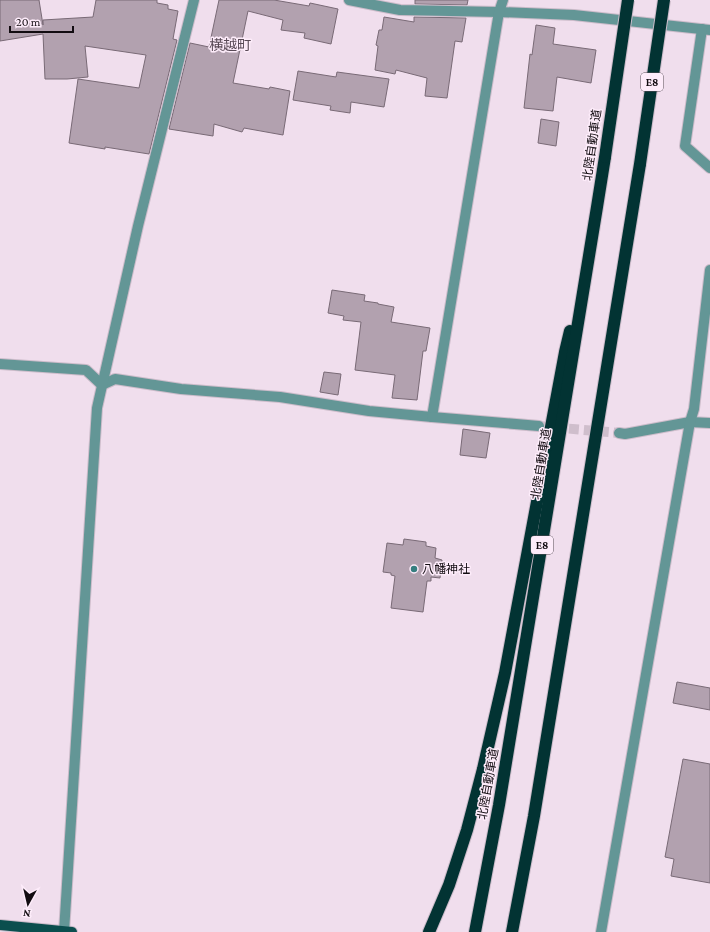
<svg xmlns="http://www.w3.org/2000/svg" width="710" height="932" font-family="'Crimson Pro','Noto Sans JP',serif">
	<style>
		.building { fill: #b2a1af; stroke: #796a76 }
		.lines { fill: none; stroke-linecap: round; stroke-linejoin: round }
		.minor-tunnel { stroke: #cfbecc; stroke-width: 10; stroke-dasharray: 10 5; stroke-linecap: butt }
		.minor-casing { stroke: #ccbcca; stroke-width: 12 }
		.major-casing { stroke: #ccbcca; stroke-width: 12 }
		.highway-casing { stroke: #ccbcca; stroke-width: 14 }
		.minor { stroke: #639696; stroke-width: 10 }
		.major { stroke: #0b4e4e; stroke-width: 10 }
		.highway { stroke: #023333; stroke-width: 12 }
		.highway-bridge-casing { stroke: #ccbcca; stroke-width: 14; stroke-linecap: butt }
		.highway-bridge { stroke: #023333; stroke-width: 12 }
		.poi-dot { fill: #357e7f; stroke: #fdecfa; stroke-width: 1.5 }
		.labels { text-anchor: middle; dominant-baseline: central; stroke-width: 3; stroke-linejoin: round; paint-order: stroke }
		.shield { fill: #fdecfa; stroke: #584f57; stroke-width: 1 }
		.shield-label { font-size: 11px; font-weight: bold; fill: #120c11 }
		.street-label { font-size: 12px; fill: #120c11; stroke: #fdecfa }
		.poi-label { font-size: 12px; fill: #120c11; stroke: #fdecfa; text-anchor: start }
		.quarter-label { font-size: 14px; fill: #584955; stroke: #fdecfa }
	</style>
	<rect width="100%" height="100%" fill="#f0deed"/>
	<g class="building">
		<path d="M0,0h39l4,25v-5l50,-3 3,-17h61v3l11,2v4l10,2 -5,28 4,1 -28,114 -44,-7v2l-36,-6 9,-64 61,9 7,-33 -61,-9 3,31 -21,2h-22l-2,-45 -43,7z"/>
		<path d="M219,0h55l35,6 1,-3 28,6 -7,35 -27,-6 1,-5 -24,-3 2,-10 -35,-9 -15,72 36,6 1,-2 20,4 -7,44 -39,-7 -2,4 -28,-8 -1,12 -44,-7 21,-86 19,4z"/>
		<path d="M415,0h53l-1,5 -52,-1z"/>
		<path d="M384,17l30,5v-5l52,1 -4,24 -7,-1 -8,57 -22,-2 2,-18 -31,-8 -1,4 -20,-4 3,-24 -2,-1 3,-15h3z"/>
		<path d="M536,25l19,3 -2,16 43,6 -5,33 -34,-6 -4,34 -29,-3 6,-54 2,1z"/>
		<path d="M298,71l38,6 1,-5 52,7 -5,28 -33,-5 -1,11 -20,-3 1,-4 -38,-6z"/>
		<path d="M541,119l18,3 -3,24 -18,-3z"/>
		<path d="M332,290l33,5 -1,6 14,2v1l16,3 -3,15 39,6 -4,23h-3l-6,49 -25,-2 3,-23 -40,-5 6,-48 -18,-2 1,-4 -16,-3z"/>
		<path d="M324,372l17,2 -3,21 -18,-3z"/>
		<path d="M463,429l27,4 -4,25 -26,-3z"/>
		<path d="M404,539l22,3v4l10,2 -1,10 7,2 -2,18 -9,-1v4h-4l-4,31 -32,-4 4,-32 -4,-1v-2l-8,-1 4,-29 16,2z"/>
		<path d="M677,682l33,6v22l-37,-7z"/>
		<path d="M683,759l27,5v119l-39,-7 3,-17 -9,-2z"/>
	</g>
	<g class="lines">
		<path class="minor-tunnel" d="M539,426l80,7"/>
		<g class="minor-casing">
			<g id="minor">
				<path d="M349,0l51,10 99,2 75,3 136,15"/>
				<path d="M702,29l-17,117 25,22"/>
				<path d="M0,364l86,6 16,15"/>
				<path d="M102,385l13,-6 66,10 99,8 89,14 63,6 67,-405 4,-12"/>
				<path d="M432,417l107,9"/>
				<path d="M619,433l6,1 65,-12 20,1"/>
				<path d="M64,932l33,-524 41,-182 56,-226"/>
				<path d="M601,932l89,-510 4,-13 16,-139"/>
			</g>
		</g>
		<g class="major-casing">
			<path id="major" d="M0,925l72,7"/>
		</g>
		<g class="highway-casing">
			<g id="highway">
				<path d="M429,932l20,-47 18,-55 16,-61 22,-96 60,-321 5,-21"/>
				<path d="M475,932l24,-127 98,-598 8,-50"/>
				<path d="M512,932l22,-116 106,-652"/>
			</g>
		</g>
		<use href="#minor" class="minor"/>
		<use href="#major" class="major"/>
		<use href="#highway" class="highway"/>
		<g class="highway-bridge-casing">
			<g id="highway-bridge">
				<path d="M605,157l23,-157"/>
				<path d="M640,164l24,-164"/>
			</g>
		</g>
		<use href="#highway-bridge" class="highway-bridge"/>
	</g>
	<circle class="poi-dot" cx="414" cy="569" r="4"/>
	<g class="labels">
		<g class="shield">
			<rect x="641" y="73" width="22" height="18" rx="3"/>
			<rect x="531" y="536" width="22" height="18" rx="3"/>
		</g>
		<g class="shield-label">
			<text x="652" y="82">E8</text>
			<text x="542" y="545">E8</text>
		</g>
		<g class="street-label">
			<text transform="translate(592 145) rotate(-82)">北陸自動車道</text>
			<text transform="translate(541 464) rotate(-81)">北陸自動車道</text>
			<text transform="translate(488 784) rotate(-80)">北陸自動車道</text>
		</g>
		<g class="poi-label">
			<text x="422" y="569">八幡神社</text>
		</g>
		<g class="quarter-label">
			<text x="230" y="45">横越町</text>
		</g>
	</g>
	<g transform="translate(28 904) rotate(188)" stroke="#fdecfa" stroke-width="3" paint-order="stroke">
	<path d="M0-3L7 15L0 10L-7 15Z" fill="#120c11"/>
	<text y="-6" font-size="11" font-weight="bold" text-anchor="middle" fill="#120c11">N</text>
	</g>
	<path d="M10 26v6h63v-6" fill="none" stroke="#120c11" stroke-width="2"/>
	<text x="16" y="26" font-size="12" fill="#120c11" stroke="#fdecfa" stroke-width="3" paint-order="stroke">20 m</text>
</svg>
